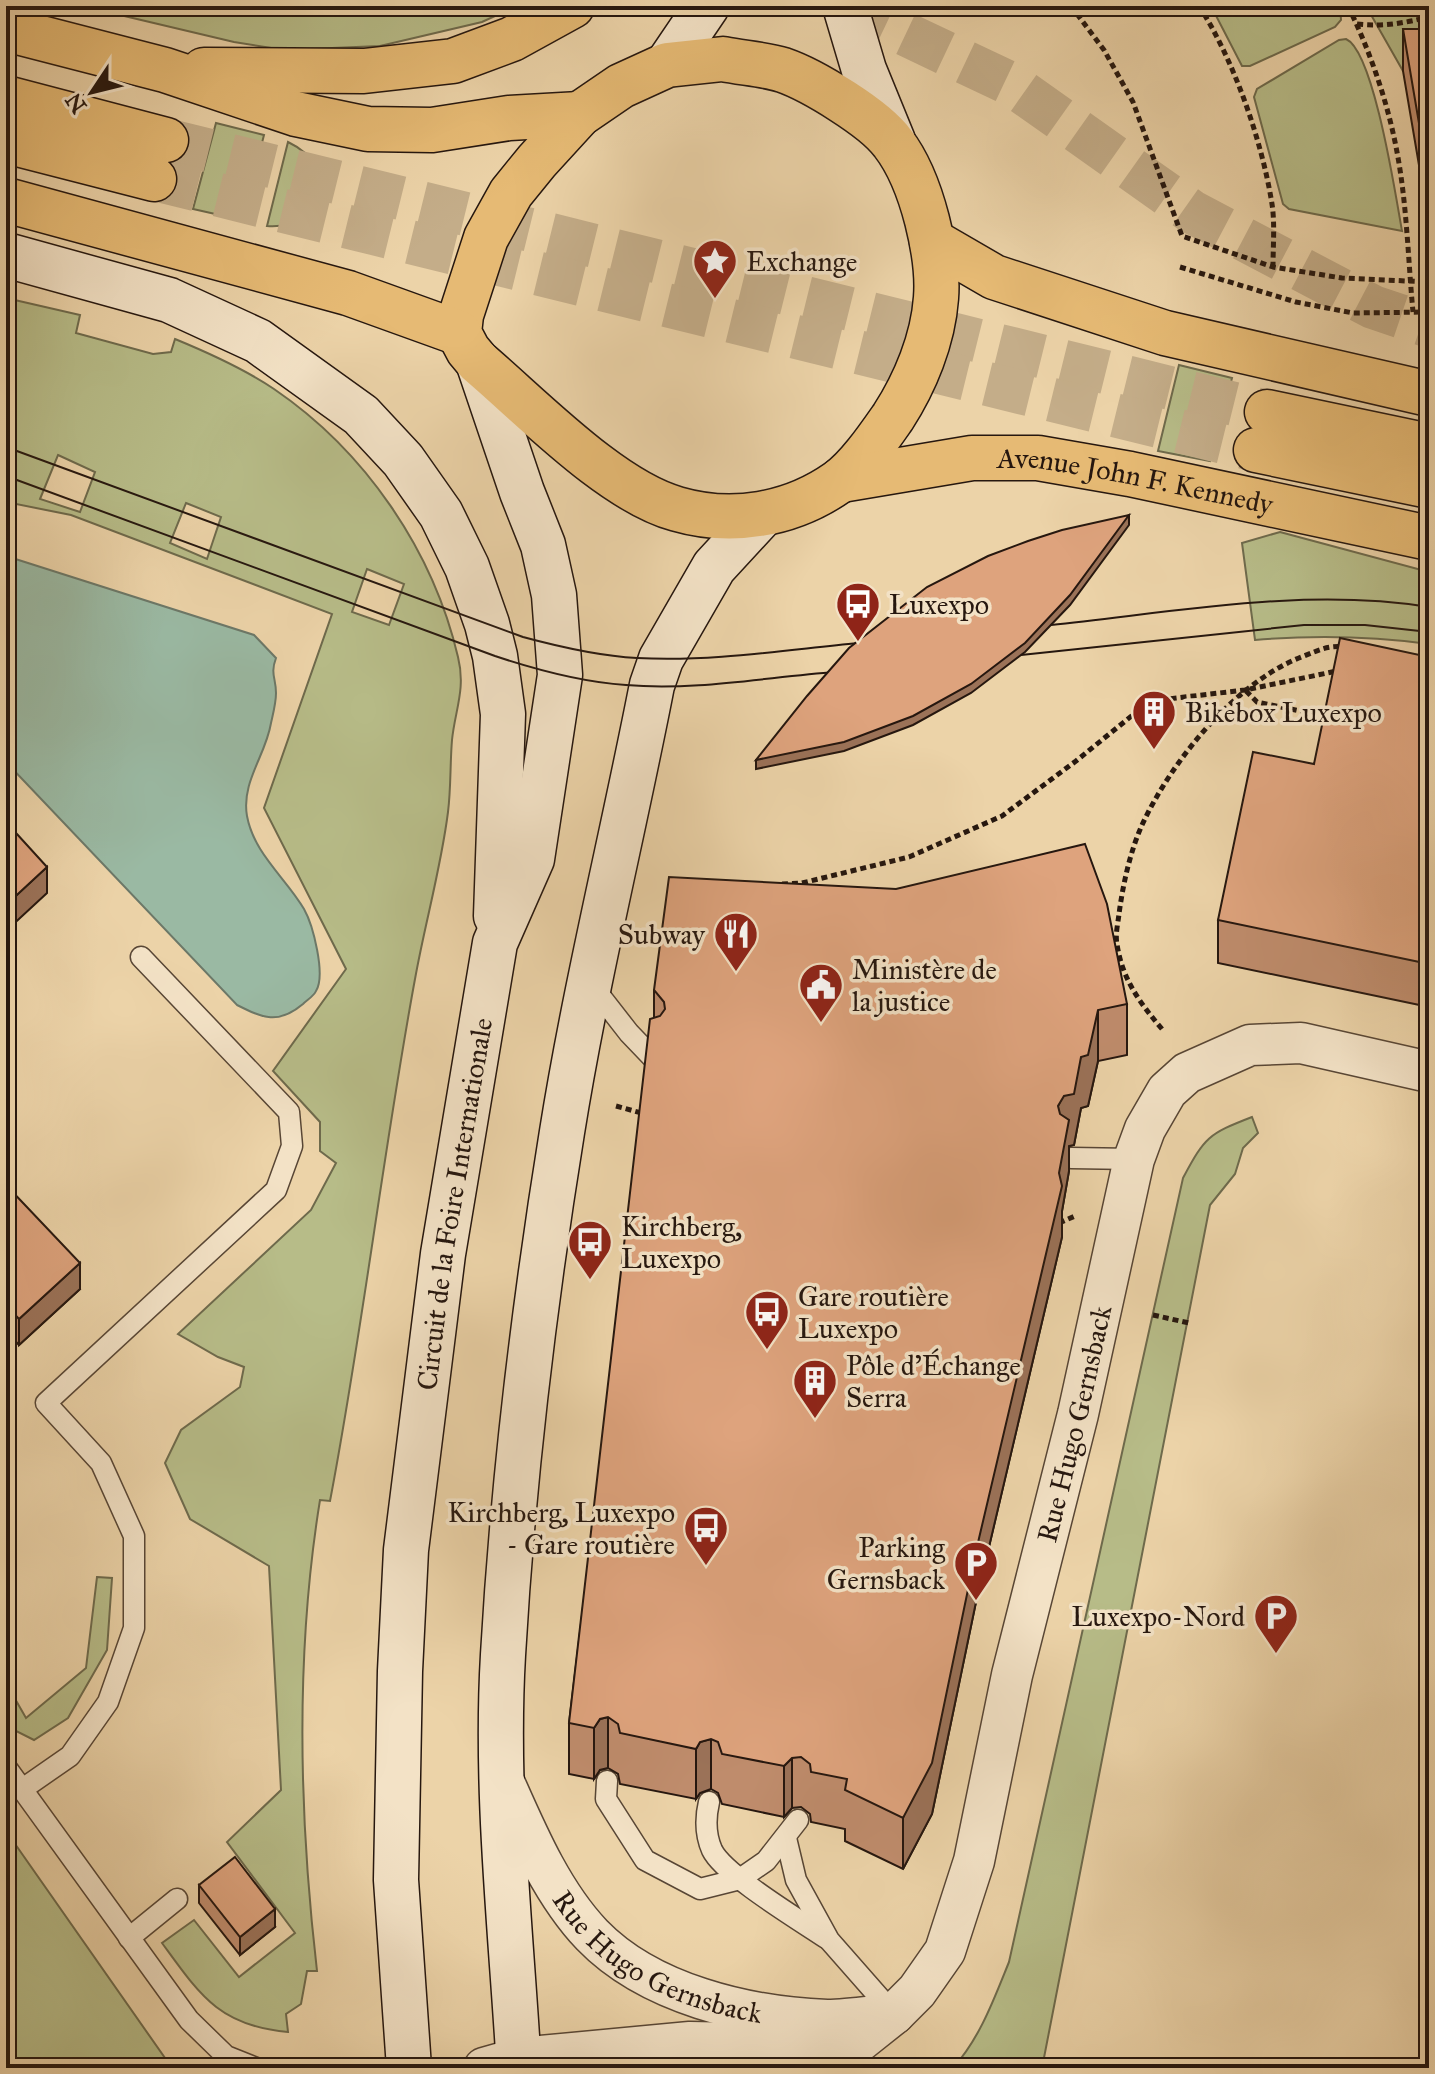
<svg xmlns="http://www.w3.org/2000/svg" width="1435" height="2074" font-family="'IM FELL Great Primer',serif">
	<style>
		.green { fill: #b7bc88; stroke: #6e6a4c; stroke-width: 2; fill-rule: evenodd }
		.water { fill: #9ab9a3; stroke: #6c7868; stroke-width: 2 }
		.lines { fill: none; stroke-linecap: round; stroke-linejoin: round }
		.highway-tunnel { stroke: #c4ad89; stroke-width: 44; stroke-dasharray: 44 22; stroke-linecap: butt }
		.lane-casing { stroke: #584635; stroke-width: 23 }
		.street-casing { stroke: #584635; stroke-width: 43 }
		.secondary-casing { stroke: #26170f; stroke-width: 47 }
		.primary-casing { stroke: #26170f; stroke-width: 47 }
		.highway-casing { stroke: #26170f; stroke-width: 47 }
		.path { stroke: #26170f; stroke-width: 5; stroke-dasharray: 6 4; stroke-linecap: butt }
		.lane { stroke: #f3e2c6; stroke-width: 20 }
		.street { stroke: #f3e2c6; stroke-width: 40 }
		.secondary { stroke: #f3e2c6; stroke-width: 44 }
		.primary { stroke: #e6ba74; stroke-width: 44 }
		.highway { stroke: #e6ba74; stroke-width: 44 }
		.tram { stroke: #26170f; stroke-width: 2 }
		.wall { fill: #bf8c6c; stroke: #26170f; stroke-width: 2 }
		.shaded-wall { fill: #9b7258; stroke: #26170f; stroke-width: 2 }
		.building { fill: #dea37d; stroke: #26170f; stroke-width: 2 }
		.labels { text-anchor: middle; dominant-baseline: central; stroke-width: 7; stroke-linejoin: round; paint-order: stroke }
		.poi-label { font-size: 28px; fill: #26170f; stroke: #f3e2c6; text-anchor: start }
		.street-label { font-size: 28px; fill: #26170f; stroke: #f3e2c6 }
	</style>
	<rect width="100%" height="100%" fill="#ecd3a8"/>
	<filter id="stains"><feTurbulence type="fractalNoise" baseFrequency=".0025" numOctaves="4"/><feColorMatrix values="0 0 0 0 .2 0 0 0 0 .09 0 0 0 0 .02 0 0 0 .5 -.17"/></filter>
	<radialGradient id="worn" r=".72"><stop offset=".6" stop-color="#630" stop-opacity="0"/><stop offset="1" stop-color="#630" stop-opacity=".3"/></radialGradient>
	<g class="green">
		<path d="M82,6h435l-35,16 -102,24 -96,4 -50,-8z"/>
		<path d="M1211,6h129l1,14 -6,7 -85,39h-8z"/>
		<path d="M1366,6h63v66l-26,-1z"/>
		<path d="M1346,39c28,12 50,159 56,192l-113,-22 -6,-5 -29,-107 3,-8 82,-49z"/>
		<path d="M216,123l48,12 -22,85 -49,-11z"/>
		<path d="M288,142c53,25 37,88 -21,84z"/>
		<path d="M6,298l74,17 -4,18 77,21 18,-2 4,-13c34,14 68,29 99,50 91,62 159,161 184,268 8,32 -3,53 -6,83 -2,24 -1,49 -4,72 -7,56 -23,111 -33,167 -32,173 -52,349 -85,522l-10,-1c-25,154 -21,316 -3,471h-10l-6,33 -15,10 2,18c-69,-6 -88,-37 -126,-89l32,-23 45,57 56,-44 -68,-91 54,-52 -12,-224 -79,-47 -25,-56 16,-33 59,-43 4,-20 -26,-10 -40,-23 133,-124 25,-47 -16,-12v-29l-47,-51 73,-102 -82,-161 68,-194 -261,-99 -65,-13zM58,455l37,17 -15,40 -40,-13zM186,503l35,14 -14,42 -37,-16zM367,569l37,15 -15,41 -37,-13z"/>
		<path d="M1179,365l53,13 -22,83 -52,-10z"/>
		<path d="M1280,532l149,40v72c-59,-8 -115,-9 -174,-4l-13,-97z"/>
		<path d="M1252,1117l6,16 -15,15 -8,26 -25,31 -168,863h-89c27,-30 41,-69 56,-106l174,-784c22,-41 25,-44 69,-61z"/>
		<path d="M97,1577l15,1 -5,72 -39,68 -34,22 -22,-11 -6,-7v-39l20,35 60,-50z"/>
		<path d="M6,1831l166,237h-166z"/>
	</g>
	<path class="water" d="M6,556l248,79 22,23c-6,16 0,20 0,35 0,10 -3,21 -5,30 -5,32 -30,59 -24,93 7,38 39,62 57,93 9,16 22,66 12,82 -2,5 -9,9 -13,13 -25,21 -40,14 -66,1l-231,-243z"/>
	<g class="lines">
		<g class="highway-tunnel">
			<path d="M846,6l165,78 181,128 181,95 56,19"/>
			<path d="M166,140l1101,272"/>
			<path d="M154,179l1102,271"/>
		</g>
		<g class="lane-casing">
			<g id="lane">
				<path d="M590,983l39,50 23,24"/>
				<path d="M1071,1158l63,1"/>
				<path d="M6,1767l183,253 37,36 30,12"/>
				<path d="M607,1781l-1,18 39,61 55,29 40,-10 26,-18 32,-41"/>
				<path d="M21,1790l49,-34 38,-54 26,-74v-92l-33,-73 -55,-60 230,-213 16,-44 -3,-34 -148,-155"/>
				<path d="M709,1802c-4,17 -4,32 3,48 12,25 89,71 114,88"/>
				<path d="M786,1838l10,42 33,60 65,74"/>
				<path d="M129,1938l48,-39"/>
			</g>
		</g>
		<g class="street-casing">
			<g id="street">
				<path id="s1" d="M504,1782c23,52 48,111 88,153 57,59 155,82 235,85 22,0 45,-4 67,-6"/>
				<path d="M484,2068l35,-10 171,-16 153,3"/>
				<path id="s2" d="M818,2068l37,-23 39,-31 23,-23 28,-40 29,-90 38,-186 66,-261 56,-255 11,-30 22,-38 20,-18 63,-28 51,-2 128,29"/>
			</g>
		</g>
		<g class="secondary-casing">
			<g id="secondary">
				<path d="M845,6l19,64 29,71"/>
				<path d="M667,65l40,-59"/>
				<path d="M6,255l163,45 89,41 103,74 42,45 38,54 26,53 20,57 8,32 8,58 -7,202"/>
				<path id="s3" d="M409,2068l-13,-188 4,-209 6,-121 37,-296 52,-311 37,-84 28,-184 -6,-80 -11,-50 -21,-53 -44,-130"/>
				<path d="M519,2068c-8,-137 -24,-276 -16,-413 10,-175 31,-350 59,-523 24,-150 61,-298 90,-447l9,-26 53,-92 48,-52"/>
			</g>
		</g>
		<g class="primary-casing">
			<g id="primary">
				<path d="M723,59c19,4 41,5 60,11 29,10 92,48 110,73 17,22 27,50 34,77 6,24 11,53 9,78 -3,42 -21,85 -43,119 -14,20 -35,51 -55,65 -47,33 -106,43 -161,27 -66,-18 -146,-102 -199,-147l-10,-12 -9,-17 2,-18 25,-77 25,-45 26,-32 43,-47 41,-28 46,-21z"/>
				<path d="M932,241l62,36 171,56 264,61"/>
				<path id="s4" d="M841,480l131,-22h66l92,16 299,64"/>
			</g>
		</g>
		<g class="highway-casing">
			<g id="highway">
				<path d="M6,29l159,41 131,44 72,15 64,1 77,-12 71,-4"/>
				<path d="M204,70l160,1 89,-10 59,-22 60,-33"/>
				<path d="M6,98l160,42"/>
				<path d="M6,141l148,38"/>
				<path d="M6,200l342,93 111,40"/>
				<path d="M1267,412l162,34"/>
				<path d="M1256,450l173,36"/>
			</g>
		</g>
		<g class="path">
			<path d="M1071,6l33,44 29,52 49,134 91,31 69,11 87,4"/>
			<path d="M1199,6c35,54 63,135 73,198 3,20 1,42 1,63"/>
			<path d="M1348,6c22,45 40,97 49,146 10,53 11,107 16,160"/>
			<path d="M1425,18l1,-12"/>
			<path d="M1357,24c26,3 47,-1 72,-7"/>
			<path d="M1180,267l116,35 57,11 76,-1"/>
			<path d="M1246,691l11,11 72,15"/>
			<path d="M782,884l20,-1 107,-26 93,-41 74,-55 74,-60 95,-11 92,-19"/>
			<path d="M1162,1029c-22,-26 -40,-50 -45,-85 -2,-9 1,-21 2,-30 4,-30 11,-62 23,-89 30,-65 94,-144 162,-169 15,-6 25,-11 41,-9"/>
			<path d="M616,1106l29,8"/>
			<path d="M1059,1223l16,-7"/>
			<path d="M1153,1315l36,8"/>
		</g>
		<use href="#lane" class="lane"/>
		<use href="#street" class="street"/>
		<use href="#secondary" class="secondary"/>
		<use href="#primary" class="primary"/>
		<use href="#highway" class="highway"/>
		<g class="tram">
			<path d="M6,447l517,190c37,10 75,19 114,21 74,4 148,-8 221,-15"/>
			<path d="M6,476l489,180c42,14 86,26 131,29 69,6 141,-8 209,-13"/>
			<path d="M1051,625c125,-13 253,-38 378,-18"/>
			<path d="M1021,655l283,-30h61l64,7"/>
		</g>
	</g>
	<g class="wall">
		<path d="M1403,29h26v195l-26,-153z"/>
		<path d="M1429,657v350l-211,-44v-43l96,-156z"/>
		<path d="M654,990l473,14v51l-29,6 -10,45 -7,2 -7,37 -5,1v25l-7,40v26l-86,365 -44,212 -29,55 -58,-28v-12l-34,-7 -1,-8 -9,-7 -9,1 -8,9 -62,-13 -4,-11 -7,-4 -11,4 -4,6 -76,-15 -2,-10 -10,-6 -8,2 -6,9 -25,-5v-51l85,-705z"/>
		<path d="M6,1185l74,104 -61,56 -13,-14z"/>
		<path d="M199,1885l76,42 -35,28 -41,-52z"/>
	</g>
	<g class="shaded-wall">
		<path d="M1129,515v10l-59,80 -45,47 -54,41 -58,32 -69,26 -88,18v-9z"/>
		<path d="M47,867v26l-41,38v-26z"/>
		<path d="M1098,1010v51l-10,45 -7,2 -7,37 -5,1v25l-7,40v26l-86,365 -44,212 -29,55v-51l155,-712 23,-49z"/>
		<path d="M80,1263v26l-61,56v-26z"/>
		<path d="M608,1717v51l-8,2 -6,9v-51l6,-9z"/>
		<path d="M711,1739v50l-11,4 -4,6v-50l4,-7z"/>
		<path d="M792,1758v50l-8,9v-51z"/>
		<path d="M275,1909v18l-35,28v-18z"/>
	</g>
	<g class="building">
		<path d="M1403,29h26v153z"/>
		<path d="M1129,515l-59,80 -45,48 -54,41 -58,32 -69,26 -88,18 51,-64 42,-48 78,-61 61,-31 40,-15 34,-11z"/>
		<path d="M1340,638l89,19v307l-211,-44 35,-168 61,12z"/>
		<path d="M6,822l41,45 -41,38z"/>
		<path d="M1085,844l22,60 20,100 -29,6 -10,45 -7,2 -7,37 -10,2 -6,10 2,8 9,6 -10,53 3,13 -86,365 -44,212 -29,55 -58,-28 2,-11 -36,-7 -1,-8 -9,-7 -9,1 -8,8 -62,-12 -4,-12 -7,-3 -11,3 -4,7 -76,-16 -2,-9 -10,-7 -8,2 -6,9 -25,-5 81,-704 10,-3 5,-7 -1,-7 -10,-12 15,-113 227,12z"/>
		<path d="M6,1185l74,78 -61,56 -13,-14z"/>
		<path d="M235,1857l40,52 -35,28 -41,-52z"/>
	</g>
	<defs>
		<g id="sight-pin" transform="scale(2.3)"><path d="M0 17L-7.5 6A9.5 9.5 0 1 1 7.5 6Z" fill="#8f2418" stroke="#f3e2c6"/><path d="M0-6L1.8-2.2L6-1.7L2.9 1.2L3.7 5.4L0 3.3L-3.7 5.4L-2.9 1.2L-6-1.7L-1.8-2.2Z" fill="#fff"/></g>
		<g id="bus-pin" transform="scale(2.3)"><path d="M0 17L-7.5 6A9.5 9.5 0 1 1 7.5 6Z" fill="#8f2418" stroke="#f3e2c6"/><path d="M-5-6H5V4H4V6H2V4H-2V6H-4V4H-5ZM-3.5-4V0h7V-4ZM-3.5 1.2v1.5H-2V1.2ZM2 1.2v1.5H3.5V1.2Z" fill="#fff"/></g>
		<g id="building-pin" transform="scale(2.3)"><path d="M0 17L-7.5 6A9.5 9.5 0 1 1 7.5 6Z" fill="#8f2418" stroke="#f3e2c6"/><path d="M-4-6H4V6H1V3H-1V6H-4ZM-2.5-4.3h1.7v1.8h-1.7ZM.8-4.3h1.7v1.8H.8ZM-2.5-1h1.7V.8h-1.7ZM.8-1h1.7V.8H.8Z" fill="#fff"/></g>
		<g id="restaurant-pin" transform="scale(2.3)"><path d="M0 17L-7.5 6A9.5 9.5 0 1 1 7.5 6Z" fill="#8f2418" stroke="#f3e2c6"/><path d="M-5-6h1v4h1v-4h1v4h1v-4h1v5L-1.5 .5V6h-2V.5L-5-1ZM5-6V6H3V1.5H1.5Q1.5-4 5-6Z" fill="#fff"/></g>
		<g id="civic-pin" transform="scale(2.3)"><path d="M0 17L-7.5 6A9.5 9.5 0 1 1 7.5 6Z" fill="#8f2418" stroke="#f3e2c6"/><path d="M-.6-6.5H3V-4.5H.6V-3L4-1V1h2V6H-6V1h2V-1L-.6-3ZM-1.2 2.5V6h2.4V2.5Z" fill="#fff"/></g>
		<g id="parking-pin" transform="scale(2.3)"><path d="M0 17L-7.5 6A9.5 9.5 0 1 1 7.5 6Z" fill="#8f2418" stroke="#f3e2c6"/><path d="M-3.5-5.5H1a3.5 3.5 0 0 1 0 7H-1V5.5H-3.5ZM-1-3.4V-.6H.8a1.4 1.4 0 0 0 0-2.8Z" fill="#fff"/></g>
	</defs>
	<g fill-rule="evenodd">
		<use href="#sight-pin" x="715" y="261"/>
		<use href="#bus-pin" x="858" y="604"/>
		<use href="#building-pin" x="1154" y="712"/>
		<use href="#restaurant-pin" x="736" y="934"/>
		<use href="#civic-pin" x="821" y="985"/>
		<use href="#bus-pin" x="590" y="1242"/>
		<use href="#bus-pin" x="767" y="1312"/>
		<use href="#building-pin" x="815" y="1381"/>
		<use href="#bus-pin" x="706" y="1528"/>
		<use href="#parking-pin" x="976" y="1563"/>
		<use href="#parking-pin" x="1276" y="1616"/>
	</g>
	<g class="labels">
		<g class="poi-label">
			<text x="746" y="261">Exchange</text>
			<text x="889" y="604">Luxexpo</text>
			<text x="1185" y="712">Bikebox Luxexpo</text>
			<text x="705" y="934" text-anchor="end">Subway</text>
			<text x="852" y="969">Ministère de<tspan x="852" dy="32">la justice</tspan></text>
			<text x="621" y="1226">Kirchberg,<tspan x="621" dy="32">Luxexpo</tspan></text>
			<text x="798" y="1296">Gare routière<tspan x="798" dy="32">Luxexpo</tspan></text>
			<text x="846" y="1365">Pôle d'Échange<tspan x="846" dy="32">Serra</tspan></text>
			<text x="675" y="1512" text-anchor="end">Kirchberg, Luxexpo<tspan x="675" dy="32">- Gare routière</tspan></text>
			<text x="945" y="1547" text-anchor="end">Parking<tspan x="945" dy="32">Gernsback</tspan></text>
			<text x="1245" y="1616" text-anchor="end">Luxexpo-Nord</text>
		</g>
		<g class="street-label">
			<text stroke="none"><textPath href="#s4" startOffset="298">Avenue John F. Kennedy</textPath></text>
			<text stroke="none"><textPath href="#s3" startOffset="868">Circuit de la Foire Internationale</textPath></text>
			<text stroke="none"><textPath href="#s2" startOffset="718">Rue Hugo Gernsback</textPath></text>
			<text stroke="none"><textPath href="#s1" startOffset="246">Rue Hugo Gernsback</textPath></text>
		</g>
	</g>
	<rect width="1435" height="2074" fill="none" stroke="#ecd3a8" stroke-width="32"/>
	<rect x="8" y="8" width="1419" height="2058" fill="none" stroke="#26170f" stroke-width="4"/>
	<rect x="16" y="16" width="1403" height="2042" fill="none" stroke="#26170f" stroke-width="2"/>
	<g transform="translate(92 92) rotate(235)" stroke="#f3e2c6" stroke-width="6" paint-order="stroke">
	<path d="M0-6L14 30L0 20L-14 30Z" fill="#26170f"/>
	<text y="-12" font-size="22" font-weight="bold" text-anchor="middle" fill="#26170f">N</text>
	</g>
	<rect width="100%" height="100%" filter="url(#stains)"/>
	<rect width="100%" height="100%" fill="url(#worn)"/>
</svg>
